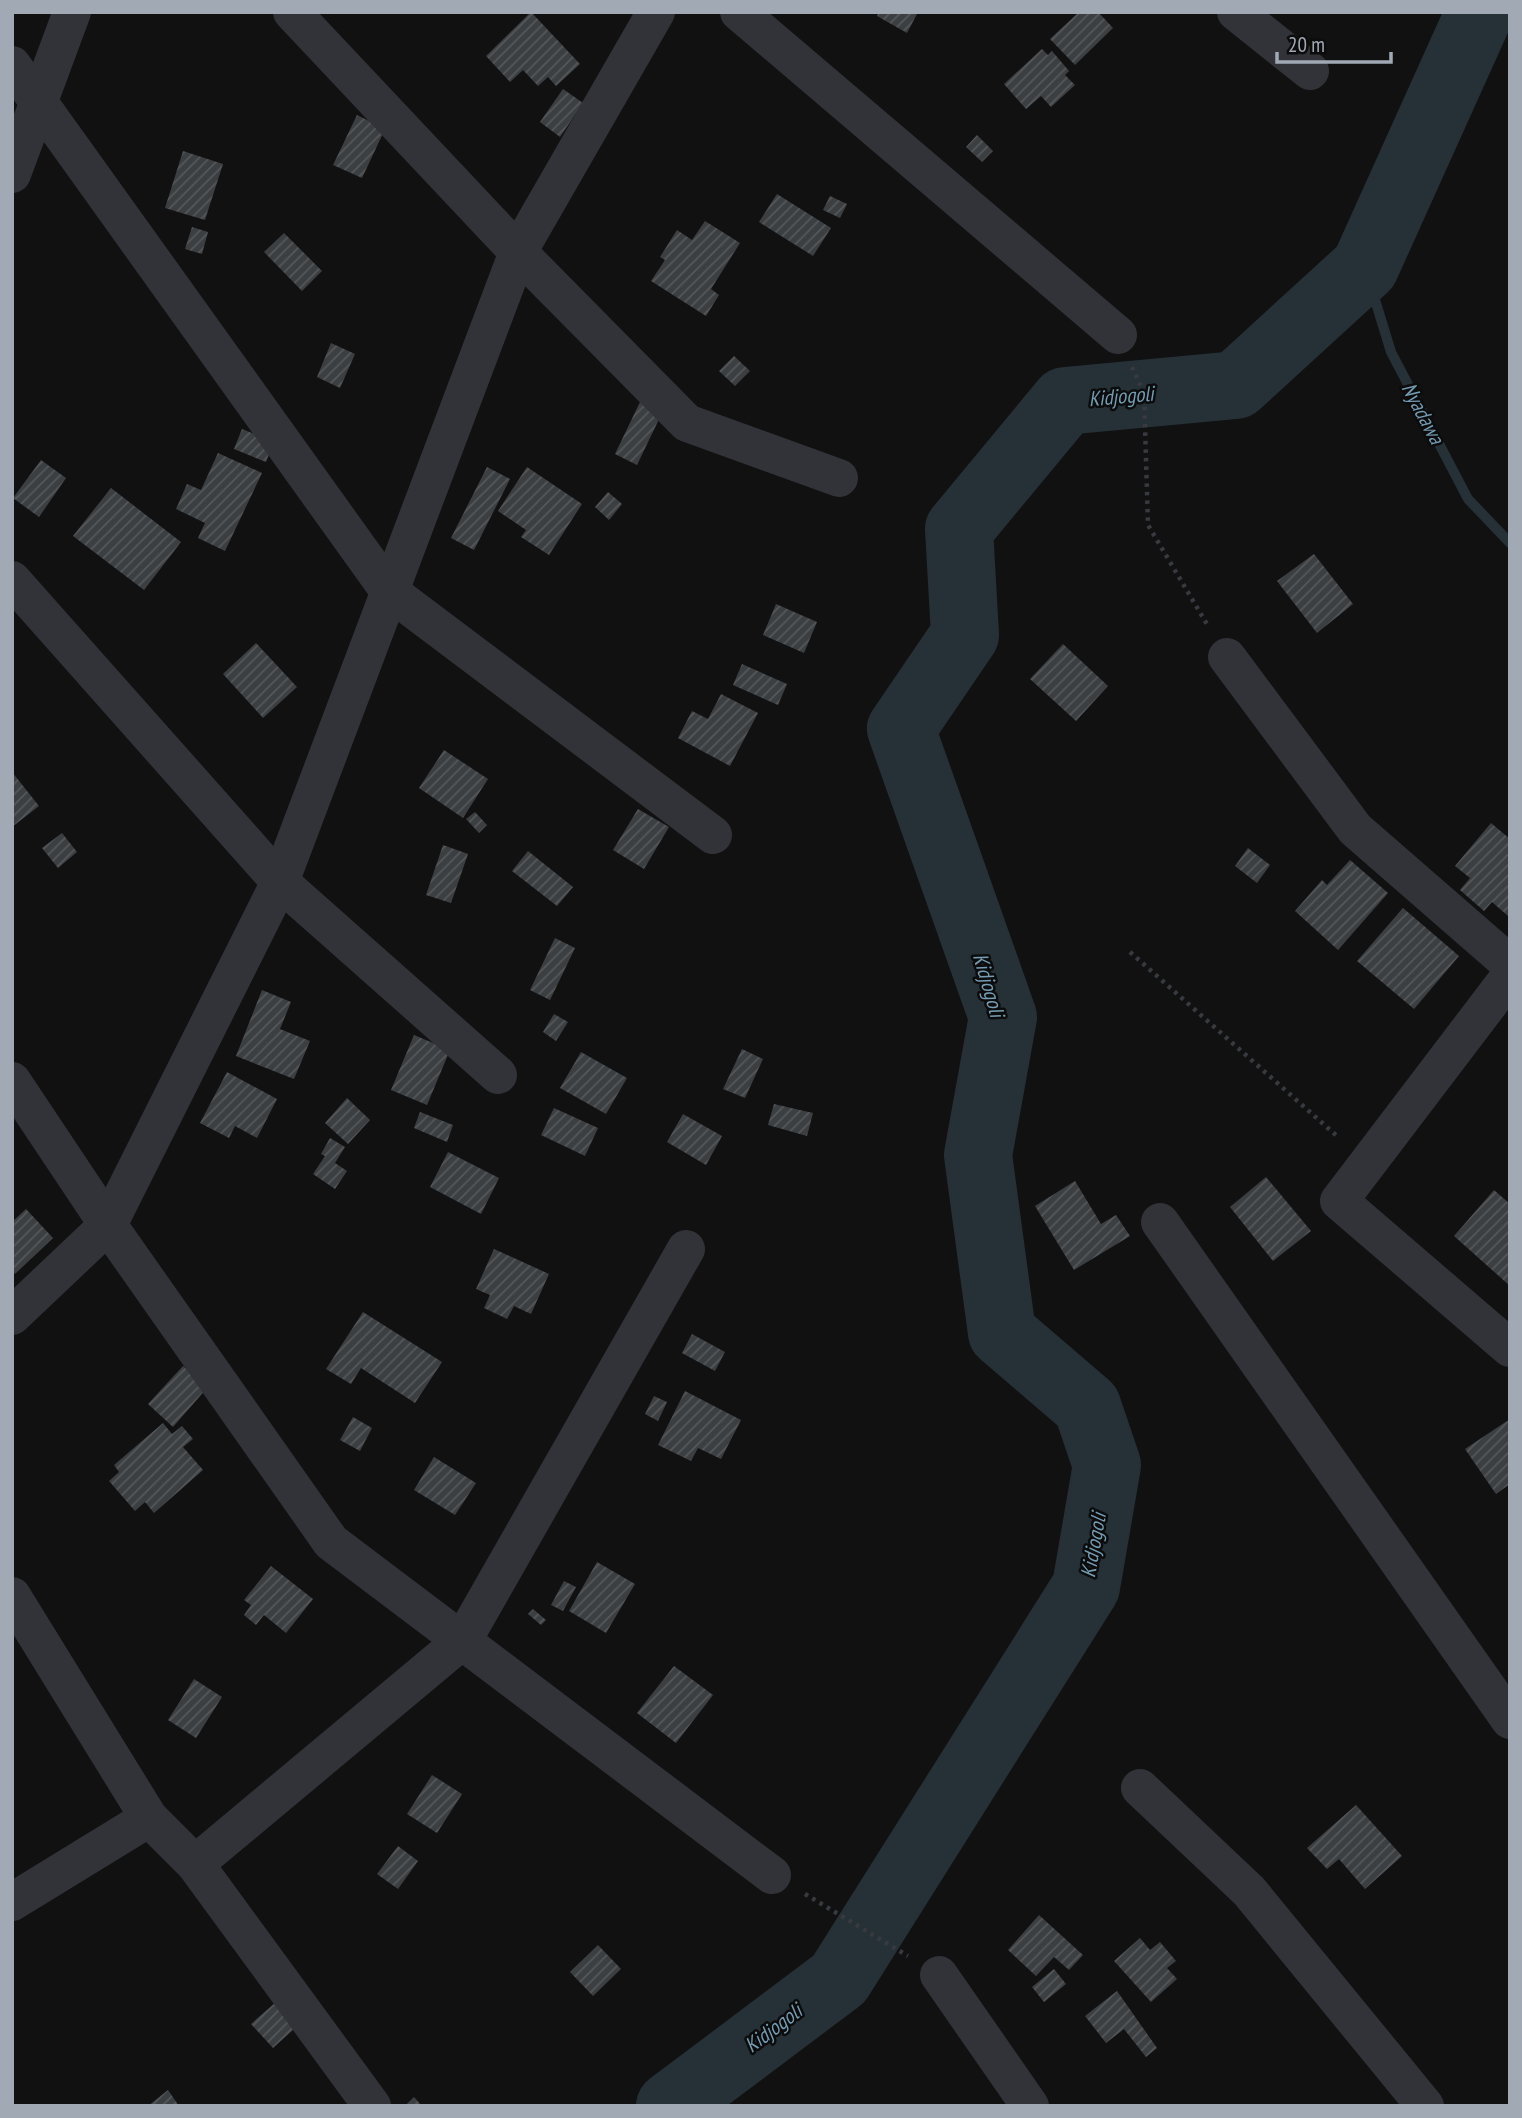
<svg xmlns="http://www.w3.org/2000/svg" width="1522" height="2118" font-family="'PT Sans Narrow',sans-serif">
	<style>
		.lines { fill: none; stroke-linecap: round; stroke-linejoin: round }
		.stream { stroke: #263137; stroke-width: 10 }
		.river { stroke: #263137; stroke-width: 68 }
		.building { fill: url(#building-hatch) }
		.path { stroke: #373a3f; stroke-width: 4.5; stroke-dasharray: 3.5 5; stroke-linecap: butt }
		.minor { stroke: #313338; stroke-width: 38 }
		.labels { text-anchor: middle; dominant-baseline: central; stroke-width: 5; stroke-linejoin: round; paint-order: stroke }
		.water-label { font-size: 21px; font-style: italic; fill: #749db3; stroke: #0c0c0d }
	</style>
	<defs>
		<pattern id="building-hatch" width="6" height="6" patternUnits="userSpaceOnUse" patternTransform="scale(1.75)"><rect width="6" height="6" fill="#3c3f42"/><path d="M-1 1l2-2M0 6l6-6M5 7l2-2" fill="none" stroke="#55585b"/></pattern>
	</defs>
	<rect width="100%" height="100%" fill="#111112"/>
	<g class="lines">
		<path class="stream" d="M1365,267l26,85 77,147 42,44"/>
		<path class="river" d="M670,2106l169,-127 247,-392 21,-122 -20,-59 -85,-73 -24,-178 25,-138 -102,-288 64,-94 -6,-106 106,-128 171,-16 129,-118 115,-255"/>
	</g>
	<g class="building">
		<path d="M531,12l49,52 -24,22 -8,-9 -10,9 -15,-16 -13,12 -24,-26z"/>
		<path d="M879,12h39l-11,21 -30,-17z"/>
		<path d="M1079,12h19l15,16 -38,37 -25,-26z"/>
		<path d="M1042,49l6,6 4,-4 17,20 -4,4 10,10 -24,22 -10,-11 -15,13 -22,-25z"/>
		<path d="M563,89l20,14 -23,34 -20,-15z"/>
		<path d="M357,115l28,14 -23,49 -29,-13z"/>
		<path d="M977,135l16,16 -11,11 -16,-15z"/>
		<path d="M183,151l40,13 -18,56 -40,-12z"/>
		<path d="M777,194l54,34 -18,28 -54,-34z"/>
		<path d="M830,196l17,8 -7,14 -17,-8z"/>
		<path d="M705,221l35,22 -29,46 8,6 -13,21 -55,-35 14,-21 -5,-3 17,-27 15,10z"/>
		<path d="M192,227l16,5 -6,22 -17,-5z"/>
		<path d="M284,233l38,38 -20,20 -38,-39z"/>
		<path d="M331,343l24,11 -15,34 -23,-11z"/>
		<path d="M734,356l16,15 -15,15 -16,-15z"/>
		<path d="M640,402l22,11 -25,52 -22,-11z"/>
		<path d="M242,429l32,13 -8,20 -32,-13z"/>
		<path d="M218,453l44,20 -37,78 -27,-13 7,-15 -29,-14 11,-25 14,6z"/>
		<path d="M41,460l25,18 -27,39 -26,-19z"/>
		<path d="M487,467l23,12 -36,71 -23,-12z"/>
		<path d="M527,467l55,37 -33,51 -28,-18 5,-7 -28,-19z"/>
		<path d="M111,488l70,54 -37,48 -71,-54z"/>
		<path d="M608,492l14,12 -13,16 -14,-13z"/>
		<path d="M1314,554l39,50 -36,29 -40,-52z"/>
		<path d="M776,604l41,18 -13,31 -41,-18z"/>
		<path d="M256,643l41,44 -34,31 -40,-44z"/>
		<path d="M1063,644l45,42 -32,35 -46,-42z"/>
		<path d="M742,664l45,20 -9,21 -45,-20z"/>
		<path d="M721,694l37,19 -28,53 -52,-28 14,-27 16,8z"/>
		<path d="M444,750l44,29 -25,39 -44,-30z"/>
		<path d="M12,772l27,34 -27,21z"/>
		<path d="M638,809l31,18 -25,42 -31,-19z"/>
		<path d="M475,812l12,13 -8,8 -13,-14z"/>
		<path d="M1491,823l19,16 -2,77 -16,-14 -8,9 -24,-21 10,-12 -15,-12z"/>
		<path d="M62,833l15,19 -19,16 -16,-20z"/>
		<path d="M443,845l25,9 -17,49 -25,-8z"/>
		<path d="M1248,848l22,17 -13,18 -22,-17z"/>
		<path d="M528,851l45,36 -16,19 -45,-35z"/>
		<path d="M1350,860l38,33 -50,57 -43,-39 27,-31 5,5z"/>
		<path d="M1403,908l56,48 -45,53 -57,-48z"/>
		<path d="M555,938l20,10 -25,52 -20,-10z"/>
		<path d="M262,990l29,12 -11,27 30,12 -16,38 -58,-23z"/>
		<path d="M554,1014l14,8 -12,19 -13,-9z"/>
		<path d="M414,1035l36,15 -23,55 -36,-15z"/>
		<path d="M742,1049l21,10 -18,39 -22,-9z"/>
		<path d="M581,1052l46,26 -21,36 -46,-26z"/>
		<path d="M227,1072l50,27 -20,39 -22,-12 -6,12 -29,-15z"/>
		<path d="M347,1098l23,22 -22,24 -23,-21z"/>
		<path d="M774,1104l39,9 -6,23 -39,-11z"/>
		<path d="M554,1108l44,20 -13,28 -44,-21z"/>
		<path d="M420,1112l33,13 -6,17 -33,-14z"/>
		<path d="M683,1114l39,22 -16,29 -39,-23z"/>
		<path d="M330,1138l15,9 -10,16 12,8 -12,18 -22,-15 12,-18 -4,-2z"/>
		<path d="M448,1152l51,26 -18,36 -51,-27z"/>
		<path d="M1266,1177l45,54 -38,30 -43,-54z"/>
		<path d="M1075,1181l26,43 15,-9 14,21 -56,34 -39,-64z"/>
		<path d="M1494,1190l16,14v82l-56,-50z"/>
		<path d="M26,1209l27,29 -38,36 -3,-4v-48z"/>
		<path d="M494,1249l55,25 -18,40 -17,-8 -7,13 -23,-11 6,-13 -14,-6z"/>
		<path d="M363,1312l79,50 -27,41 -54,-35 -10,16 -25,-15z"/>
		<path d="M692,1334l33,18 -10,19 -33,-18z"/>
		<path d="M183,1366l24,22 -34,39 -25,-23z"/>
		<path d="M685,1391l56,29 -20,39 -23,-11 -7,13 -33,-16z"/>
		<path d="M654,1396l13,6 -9,19 -13,-7z"/>
		<path d="M353,1417l19,11 -12,23 -20,-11z"/>
		<path d="M1510,1419v65l-14,10 -31,-45z"/>
		<path d="M163,1423l9,11 10,-8 11,13 -10,8 20,23 -49,43 -9,-11 -10,9 -26,-30 10,-9 -5,-7z"/>
		<path d="M434,1457l42,26 -21,32 -41,-25z"/>
		<path d="M597,1562l38,22 -29,49 -37,-22z"/>
		<path d="M271,1566l42,33 -27,34 -22,-18 -8,10 -12,-10 7,-10 -7,-5z"/>
		<path d="M564,1581l12,6 -13,24 -12,-6z"/>
		<path d="M533,1609l13,11 -5,5 -13,-11z"/>
		<path d="M674,1666l39,29 -37,48 -39,-30z"/>
		<path d="M194,1679l28,18 -26,41 -28,-18z"/>
		<path d="M432,1775l30,19 -25,39 -30,-19z"/>
		<path d="M1356,1805l46,51 -37,33 -26,-30 -12,10 -20,-21z"/>
		<path d="M398,1846l20,15 -20,28 -21,-15z"/>
		<path d="M1039,1915l44,40 -14,15 -15,-13 -18,19 -28,-26z"/>
		<path d="M1140,1938l10,12 10,-8 16,19 -9,7 10,11 -26,23 -37,-41z"/>
		<path d="M598,1945l23,24 -28,27 -23,-24z"/>
		<path d="M1054,1969l12,15 -22,18 -12,-15z"/>
		<path d="M1117,1991l40,57 -11,9 -22,-28 -18,14 -21,-27z"/>
		<path d="M284,1995l21,24 -32,29 -22,-24z"/>
		<path d="M168,2090l11,16h-31z"/>
		<path d="M414,2097l8,9h-17z"/>
	</g>
	<g class="lines">
		<g class="path">
			<path d="M1132,367l12,26 4,132 60,101"/>
			<path d="M1130,952l208,185"/>
			<path d="M805,1894l103,62"/>
		</g>
		<g class="minor">
			<path d="M292,12l226,240 169,171 152,55"/>
			<path d="M739,12l379,323"/>
			<path d="M1236,12l74,59"/>
			<path d="M12,65l377,526 324,244"/>
			<path d="M12,174l60,-162"/>
			<path d="M12,580l268,302 218,193"/>
			<path d="M1227,657l128,172 155,135"/>
			<path d="M1510,976l-171,225 171,147"/>
			<path d="M12,1081l96,144 223,317 441,333"/>
			<path d="M1160,1222l350,498"/>
			<path d="M12,1316l96,-91 172,-343 238,-630 138,-240"/>
			<path d="M12,1596l137,222 46,46 177,242"/>
			<path d="M1140,1788l109,103 176,215"/>
			<path d="M195,1864l268,-224 223,-391"/>
			<path d="M12,1902l137,-84"/>
			<path d="M939,1975l91,131"/>
		</g>
	</g>
	<g class="labels">
		<g class="water-label">
			<text transform="translate(1121 396) rotate(-5)">Kidjogoli</text>
			<text transform="translate(1423 413) rotate(62)">Nyadawa</text>
			<text transform="translate(989 985) rotate(74)">Kidjogoli</text>
			<text transform="translate(1093 1545) rotate(-80)">Kidjogoli</text>
			<text transform="translate(773 2028) rotate(-37)">Kidjogoli</text>
		</g>
	</g>
	<rect width="1522" height="2118" fill="none" stroke="#a1a9b4" stroke-width="28"/>
	<path d="M1277 52v10h114v-10" fill="none" stroke="#a1a9b4" stroke-width="3.5"/>
	<text x="1288" y="52" font-size="21" fill="#a1a9b4" stroke="#0c0c0d" stroke-width="5" paint-order="stroke">20 m</text>
</svg>
